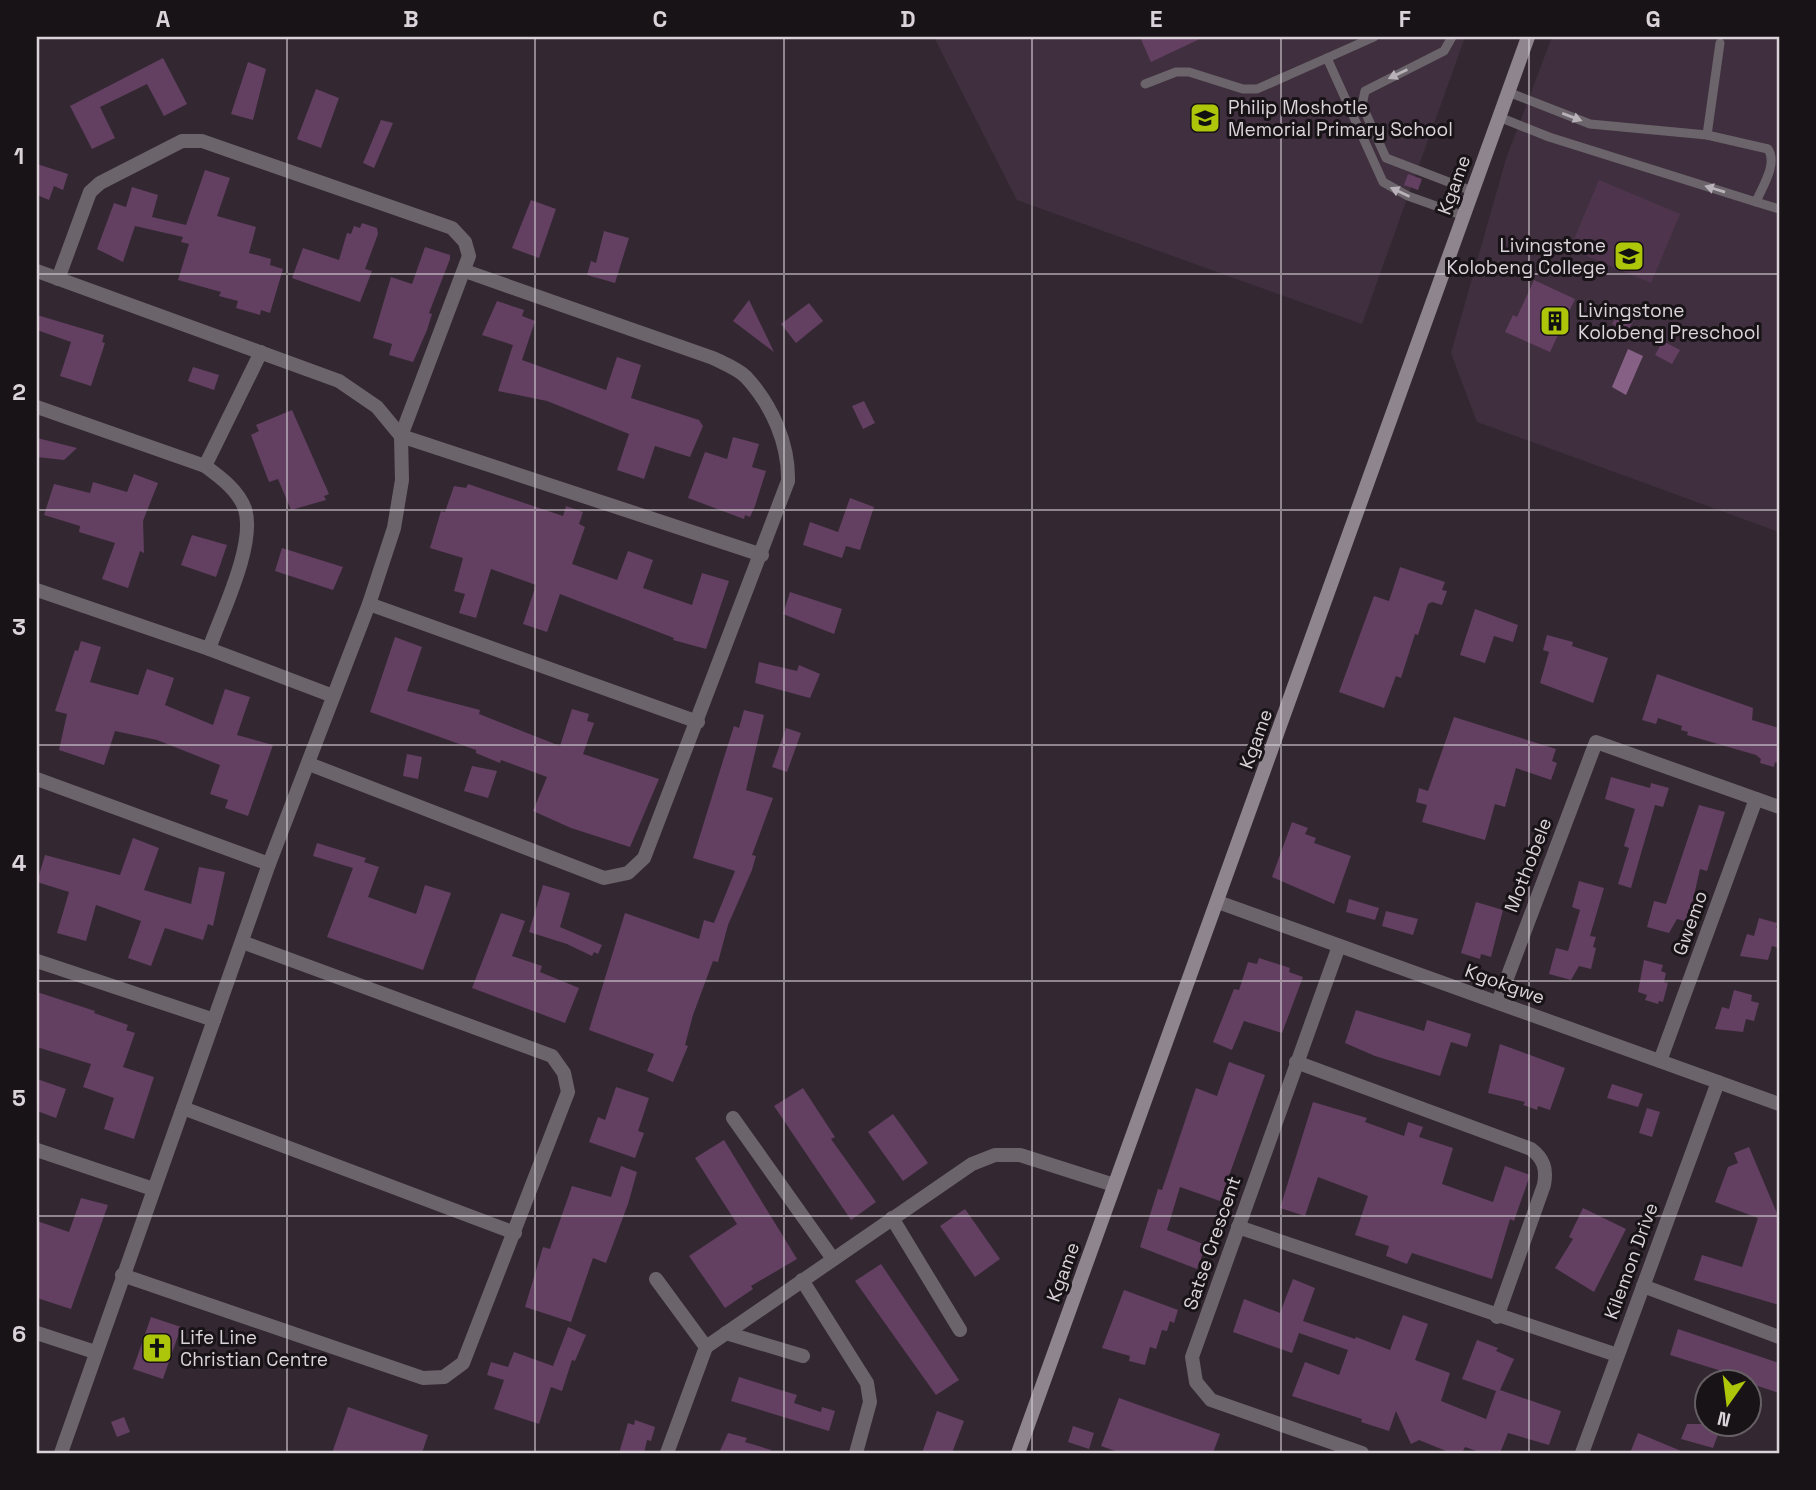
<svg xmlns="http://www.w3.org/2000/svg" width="1816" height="1490" font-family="'Space Grotesk',sans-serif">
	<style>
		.built { fill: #40303f }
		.green { fill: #4e354d }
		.water { fill: #866085 }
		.building { fill: #633f61 }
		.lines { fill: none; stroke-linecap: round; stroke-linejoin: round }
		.lane { stroke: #6b656b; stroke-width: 9 }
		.street { stroke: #6b656b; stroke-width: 14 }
		.secondary { stroke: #8e858e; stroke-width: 14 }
		.oneway { fill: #b9b2b9 }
		.grid { fill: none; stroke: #dad3da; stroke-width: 2; stroke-opacity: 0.55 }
		.labels { text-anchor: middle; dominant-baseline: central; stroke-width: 6; stroke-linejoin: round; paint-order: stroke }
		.poi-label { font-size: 19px; fill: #dad3da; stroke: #181317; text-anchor: start }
		.street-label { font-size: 19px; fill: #dad3da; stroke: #181317 }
		.neatline { fill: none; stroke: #dad3da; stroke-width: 2.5 }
		.grid-label { font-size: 23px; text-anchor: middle; font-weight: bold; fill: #dad3da }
	</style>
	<rect width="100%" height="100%" fill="#332832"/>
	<g class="built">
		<path d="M934,37h531l-103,287 -345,-124z"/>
		<path d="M1552,37h227v495l-302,-110 -26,-69 55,-194z"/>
	</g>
	<path class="green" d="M1599,180l81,34 -29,69 -81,-34z"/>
	<path class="water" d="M1628,349l15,7 -17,39 -14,-8z"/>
	<g class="building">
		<path d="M1140,37h64l-53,25z"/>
		<path d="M163,58l24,46 -23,12 -17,-32 -47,23 15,31 -23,11 -22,-43z"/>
		<path d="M248,62l18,7 -13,51 -22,-6z"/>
		<path d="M316,89l23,9 -18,50 -24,-9z"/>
		<path d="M381,120l12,3 -19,45 -11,-5z"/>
		<path d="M37,164l31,10 -5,16 -9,-4 -5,14 -12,-5z"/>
		<path d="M205,170l25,8 -13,38 39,11 -7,26 22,6 -1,6 13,4 -13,44 -9,-3 -1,5 -24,-7 2,-7 -19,-5 2,-4 -43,-12 11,-36 -8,-2 2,-5 -48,-11 -12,36 -26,-13 17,-46 12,4 6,-20 26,8 -6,22 34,8z"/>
		<path d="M1408,174l14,5 -4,11 -14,-5z"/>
		<path d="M531,200l25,9 -17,49 -27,-10z"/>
		<path d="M362,223l15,5 1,6 -13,35 7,2 -12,31 -68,-24 11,-30 36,12 8,-27 4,1 3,-8 6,2z"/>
		<path d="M604,231l25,7 -14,45 -28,-8 4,-14 5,2z"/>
		<path d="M425,247l25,8v4l-21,54 3,1 -5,16 -14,32 -24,-7 3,-11 -19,-6 18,-61 21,7z"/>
		<path d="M1534,280l41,19 -25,53 -45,-20 8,-17 4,2z"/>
		<path d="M749,300l25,52 -41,-31z"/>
		<path d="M497,301l27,9 -2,6 13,5 -13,39 84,30 11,-33 24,8 -10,33 68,22 4,6 -13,31 -35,-11 -11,33 -27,-9 12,-36 -82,-33 -49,-10 15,-46 -31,-10z"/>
		<path d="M809,303l14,18 -27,22 -15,-19z"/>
		<path d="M1619,312l15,8 -7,12 -15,-8z"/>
		<path d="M37,315l67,20 -2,7 3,1 -14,43 -31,-10 11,-34 -34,-12z"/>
		<path d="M1663,341l17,9 -8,14 -17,-9z"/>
		<path d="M193,367l26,8 -5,15 -26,-9z"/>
		<path d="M864,401l11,22 -12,6 -11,-23z"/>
		<path d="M292,410l37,84 -5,2 2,4 -35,10 -13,-31 -9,3 -18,-47 8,-4 -3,-6z"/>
		<path d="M733,437l26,7 -7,23 14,4 -11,35 -5,11 -5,-2 -1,4 -56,-21 17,-46 22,7z"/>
		<path d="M37,438l40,10 -13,12 -27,-3z"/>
		<path d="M134,474l24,9 -15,38 1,32 -4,-2 -12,37 -26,-9 13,-36 -36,-11 1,-6 -36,-11 10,-31 36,9 3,-11 34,10z"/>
		<path d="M468,484l95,32 3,-10 17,6 -4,12 6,3 -13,37 45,16 11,-29 25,9 -10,28 49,17 10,-32 27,8 -23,68 -33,-9 1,-2 -114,-44 -13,38 -24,-8 13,-39 -45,-16 -15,49 -17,-5 6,-19 -11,-3 9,-33 -33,-10 11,-37 4,1 9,-26 12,2z"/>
		<path d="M850,498l24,9 -14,43 -14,-4 -4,12 -39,-13 7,-23 28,10z"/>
		<path d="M192,535l35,10 -11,32 -35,-12z"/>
		<path d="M282,548l61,19 -10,23 -58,-19z"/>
		<path d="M1400,567l45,15 -3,8 5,1 -5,14 -10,-3 -4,2 -10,31 -3,-1 -14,44 -5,-2 -12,32 -45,-16 35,-96 15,5z"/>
		<path d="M790,592l52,17 -8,25 -51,-20z"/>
		<path d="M1475,609l43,16 -5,17 -19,-6 -9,27 -25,-8z"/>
		<path d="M1547,635l26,7 -1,4 36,12 -15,45 -53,-20 9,-31 -6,-2z"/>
		<path d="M395,637l27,10 -15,44 73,19 -1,4 81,32 12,-37 17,5 -2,7 7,2 -11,31 76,25 -29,68 -59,-19 -38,-17 14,-34 -46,-17 -1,3 -24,-10v-3l-106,-38z"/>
		<path d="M81,641l20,6 -11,35 48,13 9,-26 27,9 -9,27 48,20 12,-36 25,8 -13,38 36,10 -25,71 -23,-8 3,-8 -18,-6 10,-29 -63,-25 -42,-9 -11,34 -45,-15 8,-36 -12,-3 20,-61 3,1z"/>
		<path d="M759,662l38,9 2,-6 21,9 -10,24 -55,-15z"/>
		<path d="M1657,674l96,34 -1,12 27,8v36l-4,-2 -1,5 -14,-4 1,-4 -5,-4 -69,-20 1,-3 -7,-2 1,-4 -24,-8 -2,6 -14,-4z"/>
		<path d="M744,710l20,5 -18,75 27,8 -21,57 4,1 -4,14 -24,55 -10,37 -5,-1 -20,54 -8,30 3,1 -15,36 -26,-11 7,-17 -65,-24 36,-117 74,26 5,-19 10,3 21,-52 -42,-13 33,-107 8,-25 5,2z"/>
		<path d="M1454,717l102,32 -4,12 5,2 -6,17 -35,-12 -11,39 -10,-3 -10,36 -63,-18 5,-17 -11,-3 3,-14 9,3z"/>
		<path d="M786,728l15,5 -14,39 -15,-5z"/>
		<path d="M407,754l15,3 -4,22 -15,-3z"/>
		<path d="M472,766l25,5 -9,27 -24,-7z"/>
		<path d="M1611,777l39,11 1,-5 18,5 -6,19 -8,-2 -24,83 -13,-4 11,-36 -5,-2 11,-37 -30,-10z"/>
		<path d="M1699,805l26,7 -18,59 -7,-2 -12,53 -11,-3 -8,14 -22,-6 7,-26 12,3z"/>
		<path d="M1292,822l16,6 -3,6 11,4 -2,5 37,13 -17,48 -62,-27z"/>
		<path d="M133,838l26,10 -15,42 47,14 8,-37 26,5 -12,54 -5,-2 -5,16 -38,-12 -14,38 -23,-8 13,-37 -45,-16 -10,36 -29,-8 12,-41 -32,-10 8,-27 75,20z"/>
		<path d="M317,843l49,15 -2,4 15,5 -11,30 48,17 9,-29 26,8 -28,77 -96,-33 26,-69 -40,-12z"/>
		<path d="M1579,881l25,7 -14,48 6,1 -3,10 3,1 -5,21 -12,-3 -8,14 -22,-6 7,-26 12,3 12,-41 -8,-3z"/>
		<path d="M543,885l27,8 -10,34 42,18 -4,9 -4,-2 -2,4 -25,-12 -38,-12z"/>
		<path d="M1349,899l30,9 -4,12 -29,-8z"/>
		<path d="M1476,902l27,8 -12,47 -10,-3 -1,5 -19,-6z"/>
		<path d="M1386,911l32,8 -5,16 -31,-9z"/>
		<path d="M501,913l24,8 -13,35 30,10 -2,6 39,16 -14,35 -93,-35z"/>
		<path d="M1759,918l18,5 -1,5 3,1v19l-7,-2 -4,14 -28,-4 7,-22 7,2z"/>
		<path d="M1259,958l31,10 -1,4 14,5 -21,56 -38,-12 -12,29 -19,-8 21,-53 5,1 9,-28 9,2z"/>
		<path d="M1644,960l19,5 -2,6 5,2 -2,9 4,1 -5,19 -4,-1 -1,3 -13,-4 2,-5 -9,-3z"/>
		<path d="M1734,990l18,5 -1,6 8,2 -5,18 -8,-2 -3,13 -28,-3 7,-22 7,2z"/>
		<path d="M37,992l58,19 -1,2 34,12 -2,5 9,3 -12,34 31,10 -20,62 -30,-10 10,-31 -31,-11 8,-23 -54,-17z"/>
		<path d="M1356,1010l68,21 3,-11 44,14 -4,13 -16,-5 -11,34 -65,-20 -30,-13z"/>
		<path d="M1500,1044l65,24 -15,42 -12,-4 -1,4 -14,-5 2,-3 -37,-9z"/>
		<path d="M1229,1062l36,13 -45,126 -40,-14 -13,43 39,15 -9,24 -57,-22 18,-58 4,1 34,-102 21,8z"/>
		<path d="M37,1079l29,10 -10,29 -19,-7z"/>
		<path d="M1612,1084l31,10 -5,13 -31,-9z"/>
		<path d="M616,1087l33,11 -11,33 6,2 -9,25 -46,-16 9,-25 7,3z"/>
		<path d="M803,1088l32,49 -4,2 45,63 -25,18 -77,-114z"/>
		<path d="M1313,1102l54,16 -2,4 39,14 4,-14 15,5 -4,10 34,11 -11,36 51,18 12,-36 25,9 -16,46 -4,-2 -18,60 -80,-26 -5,11 -21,-8 3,-10 -34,-11 13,-39 -50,-19 -13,39 -25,-8z"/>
		<path d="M1647,1108l13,4 -8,25 -13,-4z"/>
		<path d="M893,1114l35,49 -25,18 -35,-49z"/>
		<path d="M724,1140l73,119 -46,27 2,3 -28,19 -36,-52 48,-32 -42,-66z"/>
		<path d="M1749,1147l30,71v87l-85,-25 8,-25 40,12 16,-49 -43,-16 13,-35 10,-4 -4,-10z"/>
		<path d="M621,1166l16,6 -9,32 -22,59 -13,-5 -22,64 -46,-15 18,-60 7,2 22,-63 39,11z"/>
		<path d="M81,1198l27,7 -37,104 -34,-11v-77l32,11z"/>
		<path d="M1583,1208l43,21 -32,63 -39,-24 18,-29 -4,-2z"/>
		<path d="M965,1209l35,50 -25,18 -35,-51z"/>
		<path d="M881,1264l78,116 -23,15 -81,-114z"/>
		<path d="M1293,1279l22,9 -12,33 52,18 1,-2 34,13 13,-35 25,9 -13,36 35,13 -9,28 45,18 10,-28 -34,-12 15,-39 21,8 -2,3 18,8 -14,31 61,21 -12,34 -41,-12 -8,20h-18l-17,-6 -3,6h-11l-32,-13 -8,4 -15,-33 -7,20 -28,-9 1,-3 -70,-23 13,-34 34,13 9,-25 -49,-17 -7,20 -59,-21 11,-33 36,14z"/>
		<path d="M1124,1290l54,20 -4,13 -4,-2 -3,10 -5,-1 -6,19 -6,-2 -5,18 -16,-4 1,-5 -28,-8z"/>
		<path d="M151,1317l30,10 -18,52 -30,-10z"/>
		<path d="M568,1327l18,8 -11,26 -3,-1 -10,31 -11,-4 -12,37 -45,-15 10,-29 -17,-5 4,-13 17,5 6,-15 39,14z"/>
		<path d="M1678,1329l101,34v30l-36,-12 1,-3 -74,-23z"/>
		<path d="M739,1377l58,18 -3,8 27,9 1,-5 13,4 -6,20 -98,-30z"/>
		<path d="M1119,1398l101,36 -7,19h-92l-20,-7z"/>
		<path d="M348,1407l80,28 -6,18h-90z"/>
		<path d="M937,1411l27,10 -12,32h-30z"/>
		<path d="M124,1417l6,15 -13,5 -6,-15z"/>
		<path d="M635,1420l20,7 -4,14 -4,-1 -3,13h-25l9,-30 6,2z"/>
		<path d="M1687,1424h35l-9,24 -32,-9z"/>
		<path d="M1073,1426l21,7 -5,16 -21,-7z"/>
		<path d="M728,1433l19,5 -2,4 26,8 -1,3h-51z"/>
		<path d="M1638,1433l48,20h-56z"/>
	</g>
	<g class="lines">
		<g class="lane">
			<path d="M1374,37l-47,21 56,124 25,14 56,20"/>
			<path d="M1452,37l-8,14 -79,40 -3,14 24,53 86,33"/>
			<path d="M1145,84l31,-12h13l54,17h14l70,-31"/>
			<path d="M1499,117l50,20 207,65c6,-15 22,-38 12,-53l-61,-14 -117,-11 -82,-32"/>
			<path d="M1707,135l13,-92"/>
			<path d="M1756,202l23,7"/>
		</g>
		<g class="street">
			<path d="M37,271l302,110 38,26 24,29 1,44 -8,48 -25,76 -100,260 -208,589"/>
			<path d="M58,279l32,-87 10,-9 82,-42h20l250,87 13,14 4,14 -68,180 361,119"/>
			<path d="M37,407l168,59c15,11 33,24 40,43 11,36 -24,105 -36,140"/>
			<path d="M205,466l56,-114"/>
			<path d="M37,590l172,59 124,47"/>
			<path d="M369,604l329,118"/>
			<path d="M309,764l295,114 24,-5 16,-15 144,-377c1,-37 -16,-76 -42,-104 -8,-8 -23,-14 -33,-19l-248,-87"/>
			<path d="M37,779l232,85"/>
			<path d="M1218,902l561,202"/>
			<path d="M1339,946l-147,411 4,25 15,18 151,53"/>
			<path d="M37,961l177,59"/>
			<path d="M1498,1002l98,-260 183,65"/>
			<path d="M1660,1061l96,-262"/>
			<path d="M1296,1062l235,87c13,10 16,20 13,36l-47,132"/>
			<path d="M183,1108l332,125"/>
			<path d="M733,1118l100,141"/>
			<path d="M37,1150l116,39"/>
			<path d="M892,1218l68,112"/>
			<path d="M1238,1227l379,128"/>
			<path d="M122,1275l301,103 21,-1 19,-14 105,-271 -4,-19 -12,-17 -310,-114"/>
			<path d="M656,1279l50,68"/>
			<path d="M802,1280l65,103 3,19 -14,51"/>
			<path d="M1643,1286l136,51"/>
			<path d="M37,1333l58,19"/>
			<path d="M726,1333l77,23"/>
			<path d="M667,1453l39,-106 266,-183 23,-9h25l94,30"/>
			<path d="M1582,1453l136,-371"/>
		</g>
		<path class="secondary" d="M1018,1453l510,-1416"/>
	</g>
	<defs><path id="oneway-solid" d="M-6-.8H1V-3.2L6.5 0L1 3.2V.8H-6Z" transform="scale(1.75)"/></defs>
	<g class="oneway">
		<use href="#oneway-solid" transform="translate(1398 74) rotate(154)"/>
		<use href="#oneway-solid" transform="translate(1572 117) rotate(21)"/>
		<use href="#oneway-solid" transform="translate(1715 189) rotate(-163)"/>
		<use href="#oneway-solid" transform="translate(1400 192) rotate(-155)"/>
	</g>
	<path class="grid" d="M287,37v1416M535,37v1416M784,37v1416M1032,37v1416M1281,37v1416M1529,37v1416M37,274h1742M37,510h1742M37,745h1742M37,981h1742M37,1216h1742"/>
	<defs>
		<g id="school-square" transform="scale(1.575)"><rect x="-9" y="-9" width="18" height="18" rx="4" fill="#aec60a" stroke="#181317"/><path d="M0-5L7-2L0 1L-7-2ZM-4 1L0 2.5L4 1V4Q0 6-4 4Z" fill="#111"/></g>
		<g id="building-square" transform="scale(1.575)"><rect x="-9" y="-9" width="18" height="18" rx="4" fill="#aec60a" stroke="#181317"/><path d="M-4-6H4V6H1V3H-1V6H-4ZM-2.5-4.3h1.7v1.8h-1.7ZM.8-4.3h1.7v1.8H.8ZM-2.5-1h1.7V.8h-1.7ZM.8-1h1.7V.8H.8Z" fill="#111"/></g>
		<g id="church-square" transform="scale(1.575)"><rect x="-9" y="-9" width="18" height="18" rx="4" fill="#aec60a" stroke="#181317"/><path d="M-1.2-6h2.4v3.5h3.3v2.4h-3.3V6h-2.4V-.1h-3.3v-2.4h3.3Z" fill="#111"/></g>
	</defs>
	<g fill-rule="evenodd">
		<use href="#school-square" x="1205" y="118"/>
		<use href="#school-square" x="1629" y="256"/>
		<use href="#building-square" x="1555" y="321"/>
		<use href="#church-square" x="157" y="1348"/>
	</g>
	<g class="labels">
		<g class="poi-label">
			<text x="1228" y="107">Philip Moshotle<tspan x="1228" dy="22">Memorial Primary School</tspan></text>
			<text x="1606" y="245" text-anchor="end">Livingstone<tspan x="1606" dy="22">Kolobeng College</tspan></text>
			<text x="1578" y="310">Livingstone<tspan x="1578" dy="22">Kolobeng Preschool</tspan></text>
			<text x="180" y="1337">Life Line<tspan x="180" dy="22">Christian Centre</tspan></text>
		</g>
		<g class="street-label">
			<text transform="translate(1454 185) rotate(-70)">Kgame</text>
			<text transform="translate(1256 739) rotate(-70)">Kgame</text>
			<text transform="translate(1528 865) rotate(-69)">Mothobele</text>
			<text transform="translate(1690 923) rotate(-70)">Gwemo</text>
			<text transform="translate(1505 984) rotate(20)">Kgokgwe</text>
			<text transform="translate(1212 1243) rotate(-71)">Satse Crescent</text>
			<text transform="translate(1631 1261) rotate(-70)">Kilemon Drive</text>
			<text transform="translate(1063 1272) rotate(-70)">Kgame</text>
		</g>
	</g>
	<rect width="1816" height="1490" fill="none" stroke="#181317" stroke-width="77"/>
	<g transform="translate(1728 1403) rotate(194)"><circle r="33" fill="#181317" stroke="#666065" stroke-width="2"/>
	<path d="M0-5L12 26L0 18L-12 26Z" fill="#aec60a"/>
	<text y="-10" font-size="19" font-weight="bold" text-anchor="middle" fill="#dad3da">N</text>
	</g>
	<rect x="38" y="38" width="1740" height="1414" class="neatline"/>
	<g class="grid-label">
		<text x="163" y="27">A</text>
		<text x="411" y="27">B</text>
		<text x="660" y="27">C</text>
		<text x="908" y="27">D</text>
		<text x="1156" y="27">E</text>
		<text x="1405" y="27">F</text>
		<text x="1653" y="27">G</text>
		<text x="19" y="164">1</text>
		<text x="19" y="400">2</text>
		<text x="19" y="635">3</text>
		<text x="19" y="871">4</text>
		<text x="19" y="1106">5</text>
		<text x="19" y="1342">6</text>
	</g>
</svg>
